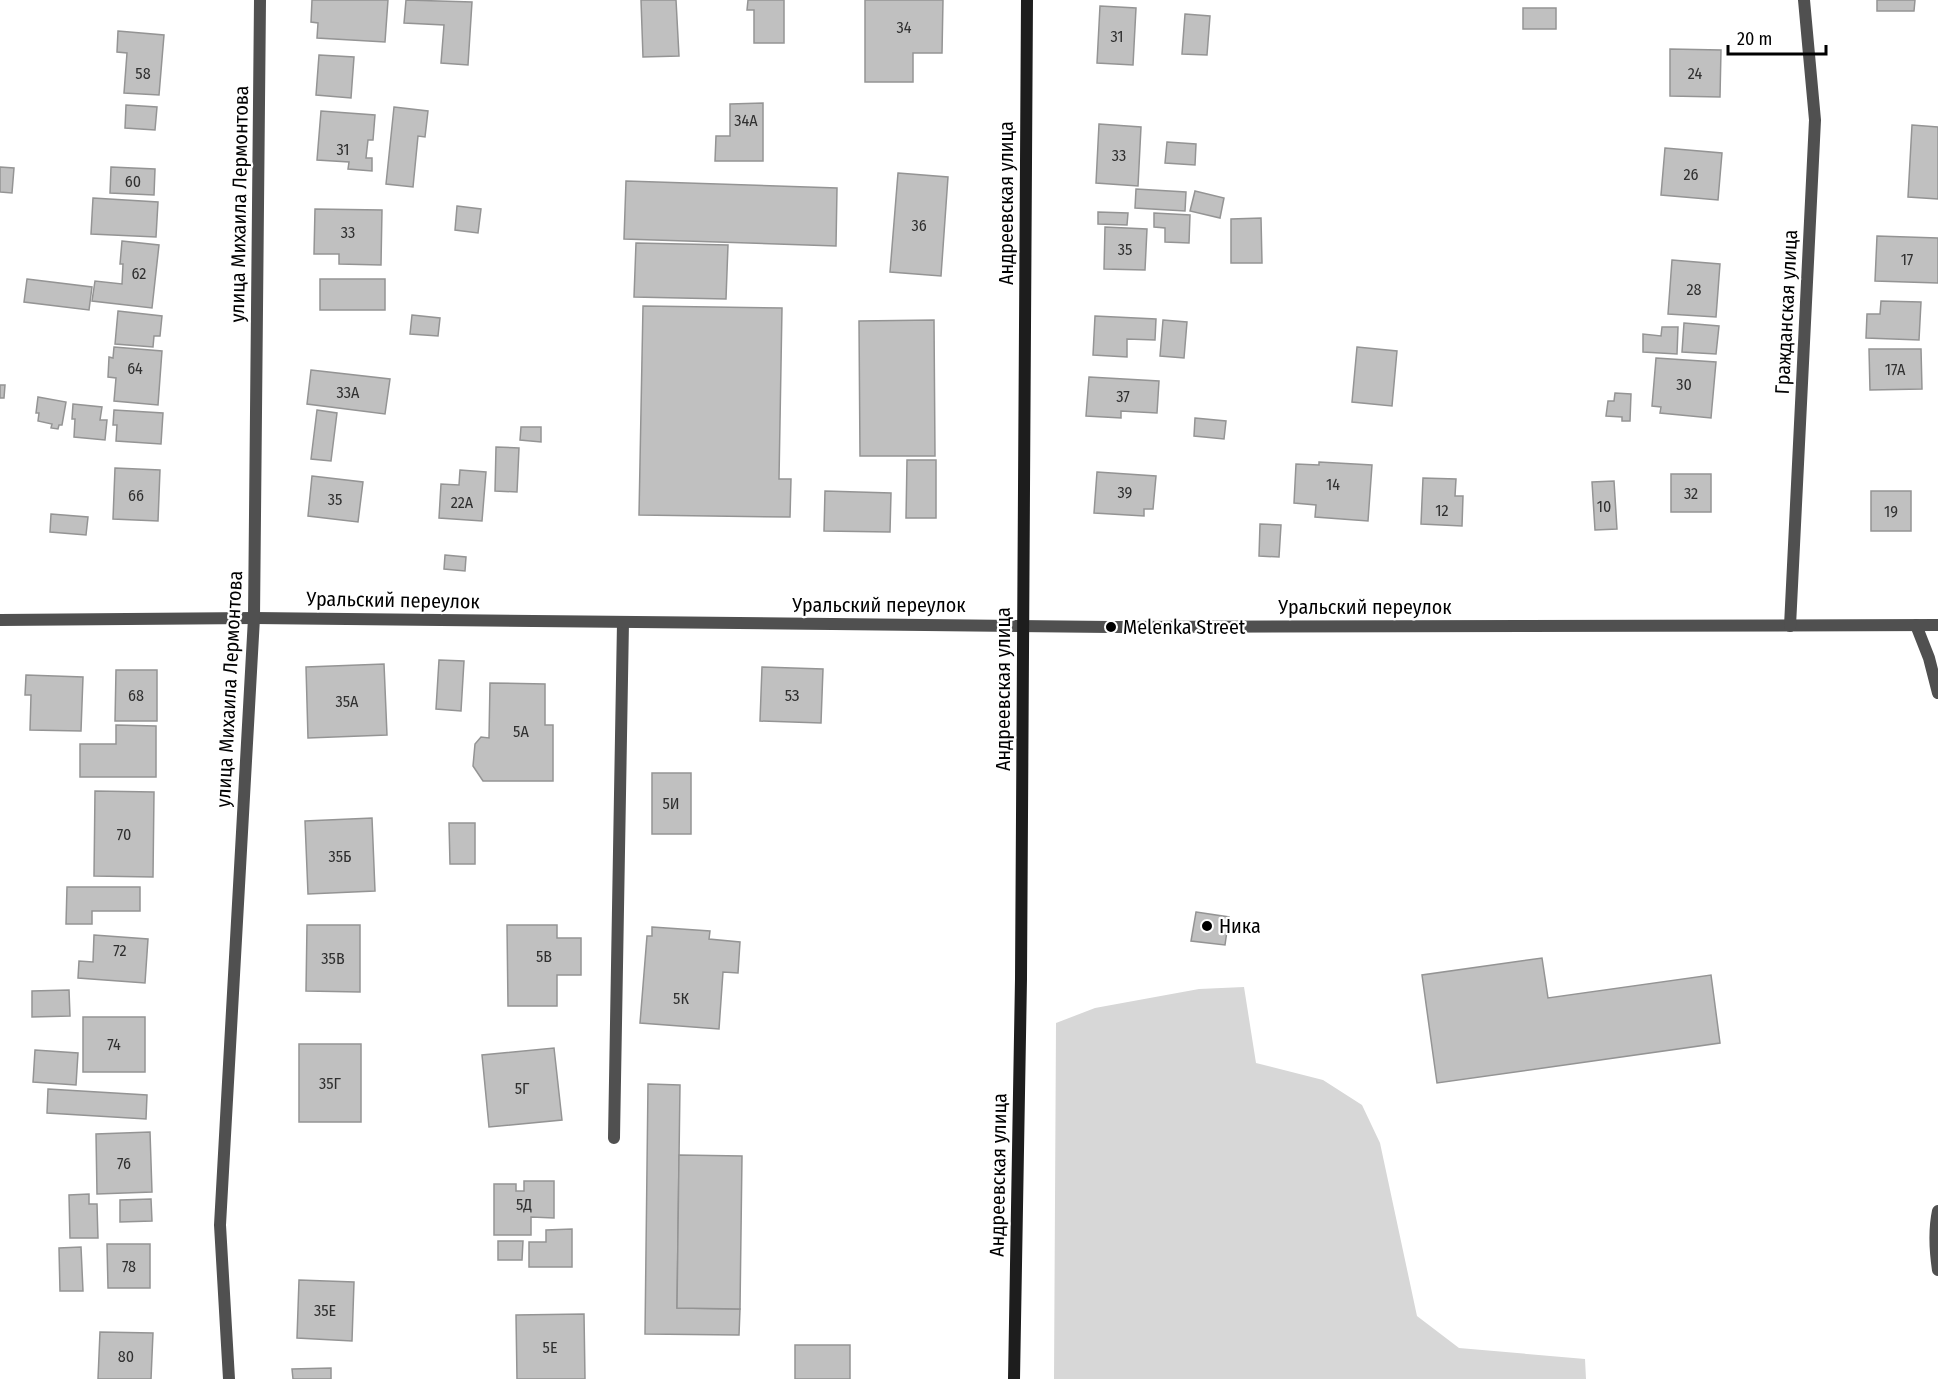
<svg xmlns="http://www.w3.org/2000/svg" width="1938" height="1379" font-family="'Fira Sans Condensed',sans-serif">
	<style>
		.green { fill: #d7d7d7 }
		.building { fill: #c0c0c0; stroke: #949494; stroke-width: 1.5 }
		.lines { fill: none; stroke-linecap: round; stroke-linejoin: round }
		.lane { stroke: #505050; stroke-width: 12 }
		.street { stroke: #505050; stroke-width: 12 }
		.secondary { stroke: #1d1d1d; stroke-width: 12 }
		.poi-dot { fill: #000; stroke: #fff; stroke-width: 2 }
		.labels { text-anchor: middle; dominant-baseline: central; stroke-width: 4.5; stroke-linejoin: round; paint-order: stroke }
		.number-label { font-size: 16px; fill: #303030 }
		.street-label { font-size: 20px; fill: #000; stroke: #fff }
		.poi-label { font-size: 20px; fill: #000; stroke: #fff; text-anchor: start }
	</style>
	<rect width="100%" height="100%" fill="#fff"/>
	<path class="green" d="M1244,987l12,76 67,17 39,25 18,38 37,173 42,32 126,11 1,20h-532l2,-356 39,-15 104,-19z"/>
	<g class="building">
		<path d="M312,0h76l-3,42 -68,-4 1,-15 -7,-1z"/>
		<path d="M406,0l66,2 -4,63 -27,-2 3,-38 -40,-2z"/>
		<path d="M641,0h35l3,56 -36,1z"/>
		<path d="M748,0h36v43h-30v-33h-7z"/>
		<path d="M865,0h78l-1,53h-29v29h-48z"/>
		<path d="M1877,0h38l-1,11h-37z"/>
		<path d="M1100,6l36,2 -3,57 -36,-2z"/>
		<rect x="1523" y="8" width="33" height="21"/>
		<path d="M1185,14l25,2 -3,39 -25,-1z"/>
		<path d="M118,31l46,4 -5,60 -35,-2 3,-40 -10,-1z"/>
		<path d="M1670,49l51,1 -1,47 -50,-1z"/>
		<path d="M319,55l35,2 -3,41 -35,-3z"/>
		<path d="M763,103v58h-48l1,-25h14v-32z"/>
		<path d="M126,105l31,2 -2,23 -30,-2z"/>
		<path d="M394,107l34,4 -3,26 -7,-1 -5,51 -27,-3z"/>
		<path d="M321,111l54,4 -2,25h-5l-2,18h6v13l-24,-2 1,-7 -32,-2z"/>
		<path d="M1099,124l42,3 -3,59 -42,-3z"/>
		<path d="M1912,125l26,2v72l-30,-2z"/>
		<path d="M1167,142l29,2 -1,21 -30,-2z"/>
		<path d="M1665,148l57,5 -4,47 -57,-5z"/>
		<path d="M0,167l14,1 -2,25 -12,-1z"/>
		<path d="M111,167l44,2 -1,26 -44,-2z"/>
		<path d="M898,173l50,4 -7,99 -51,-4z"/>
		<path d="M626,181l211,7 -1,58 -212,-7z"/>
		<path d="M1136,189l50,3 -1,19 -50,-3z"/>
		<path d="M1195,191l29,7 -4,20 -30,-7z"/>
		<path d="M93,198l65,4 -2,35 -65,-3z"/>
		<path d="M457,206l24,3 -3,24 -23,-3z"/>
		<path d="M315,209l67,1 -1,55 -42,-1v-10h-25z"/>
		<path d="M1098,212l30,1 -1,12 -29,-1z"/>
		<path d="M1154,213l36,2 -1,28 -24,-1v-14l-11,-1z"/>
		<path d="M1261,218l1,45h-31v-44z"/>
		<path d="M1105,227l42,2 -2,41 -41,-1z"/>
		<path d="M1877,236l61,2v45l-63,-2z"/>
		<path d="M122,241l37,4 -7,63 -60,-7 3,-20 27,3 1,-20h-3z"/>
		<path d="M636,243l92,2 -2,54 -92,-2z"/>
		<path d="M1672,260l48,4 -4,53 -48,-3z"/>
		<path d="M27,279l65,8 -3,23 -65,-8z"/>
		<rect x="320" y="279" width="65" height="31"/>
		<path d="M1881,301l40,1 -2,38 -53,-2 1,-24h13z"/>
		<path d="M643,306l139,2 -3,171h12l-1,38 -151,-2z"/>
		<path d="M118,311l44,5 -2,20h-6l-1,11 -38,-3z"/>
		<path d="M412,315l28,3 -2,18 -28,-2z"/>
		<path d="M1095,316l61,3 -1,21 -28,-1v18l-34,-2z"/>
		<path d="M934,320l1,136h-75l-1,-135z"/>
		<path d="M1163,320l24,2 -3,36 -24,-2z"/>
		<path d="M1684,323l35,3 -3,28 -34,-2z"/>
		<path d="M1662,327h16l-1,27 -34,-2v-18l18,2z"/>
		<path d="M114,347l48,4 -4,54 -44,-4 2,-23 -8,-1 1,-20 4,1z"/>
		<path d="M1357,347l40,4 -5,55 -40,-4z"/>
		<path d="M1869,349h52l1,40 -52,1z"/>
		<path d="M1656,358l60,4 -5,56 -51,-5 1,-6 -9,-1z"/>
		<path d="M311,370l79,9 -5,35 -78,-10z"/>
		<path d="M1089,377l70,4 -2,32 -36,-2v7l-35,-2z"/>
		<path d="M0,385h5l-1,13h-4z"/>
		<path d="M1615,393l16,1 -1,27h-8v-4l-16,-1 2,-15h6z"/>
		<path d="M38,397l28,5 -4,23h-3l-1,4 -7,-1 1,-4 -14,-3 1,-8h-3z"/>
		<path d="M73,404l29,3 -2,13h7l-2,20 -31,-3 1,-18h-3z"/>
		<path d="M114,410l49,3 -2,31 -45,-3 1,-16h-4z"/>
		<path d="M317,410l20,3 -6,48 -20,-2z"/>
		<path d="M1195,418l31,3 -2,18 -30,-3z"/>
		<path d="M521,427h20v15l-21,-2z"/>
		<path d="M496,447l23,1 -2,44 -22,-1z"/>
		<path d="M907,460h29v58h-30z"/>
		<path d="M1319,462l53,3 -4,56 -53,-4 1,-12 -22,-2 2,-39 23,1z"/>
		<path d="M115,468l45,2 -2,51 -45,-2z"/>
		<path d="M460,470l26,2 -4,49 -43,-3 2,-34 18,1z"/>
		<path d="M1097,472l59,4 -3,33h-9v7l-50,-3z"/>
		<rect x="1671" y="474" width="40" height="38"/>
		<path d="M312,476l51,6 -5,40 -50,-6z"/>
		<path d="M1423,478l33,1 -1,17h8l-1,30 -41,-2z"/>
		<path d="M1614,481l3,48 -22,1 -3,-48z"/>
		<path d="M825,491l66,2 -1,39 -66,-1z"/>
		<rect x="1871" y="491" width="40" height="40"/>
		<path d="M51,514l37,3 -2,18 -36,-3z"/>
		<path d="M1260,524l21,1 -2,32 -20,-1z"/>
		<path d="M445,555l21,2 -1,14 -21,-2z"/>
		<path d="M439,660l25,1 -3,50 -25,-2z"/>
		<path d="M384,664l3,71 -79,3 -2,-71z"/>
		<path d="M762,667l61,2 -2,54 -61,-2z"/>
		<path d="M116,670h41v51h-42z"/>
		<path d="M26,675l57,2 -2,54 -51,-1 1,-35h-6z"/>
		<path d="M490,683l55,1v41h8v56h-70l-10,-15 2,-22 6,-7 8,1z"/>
		<path d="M116,725l40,1v51h-76v-33h36z"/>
		<rect x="652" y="773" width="39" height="61"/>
		<path d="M95,791l59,1 -1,85 -59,-1z"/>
		<path d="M372,818l3,73 -67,3 -3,-73z"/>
		<path d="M449,823h26v41h-25z"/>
		<path d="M67,887h73v24h-48v13h-26z"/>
		<path d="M1196,912l33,5 -4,28 -34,-4z"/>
		<path d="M307,925h53v67l-54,-1z"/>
		<path d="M507,925h50v13h24v37h-24v31h-49z"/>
		<path d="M652,927l58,4 -1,8 31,3 -2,31 -15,-1 -4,57 -79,-6 7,-87h5z"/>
		<path d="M94,935l54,4 -3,44 -67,-5 1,-17 14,1z"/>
		<path d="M1542,958l6,40 163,-23 9,68 -283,40 -15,-108z"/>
		<path d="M69,990l1,26 -38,1v-26z"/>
		<rect x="83" y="1017" width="62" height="55"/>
		<rect x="299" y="1044" width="62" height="78"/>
		<path d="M554,1048l8,72 -73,7 -7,-72z"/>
		<path d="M35,1050l43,3 -2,32 -43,-3z"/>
		<path d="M648,1084l32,1 -3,223 63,1 -1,26 -94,-1z"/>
		<path d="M48,1089l99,6 -1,24 -99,-6z"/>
		<path d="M150,1132l2,60 -55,2 -1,-60z"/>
		<path d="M679,1155l63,1 -2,153 -63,-1z"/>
		<path d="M524,1181h30v37l-23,-1v18h-37v-51h22v7h8z"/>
		<path d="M89,1194v10h8l1,34h-28l-1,-43z"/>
		<path d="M151,1199l1,22 -32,1v-22z"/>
		<path d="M572,1229v38h-43v-25h17v-12z"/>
		<path d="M498,1241h25l-1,19h-24z"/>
		<path d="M107,1244h43v44h-42z"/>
		<path d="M81,1247l2,44h-23l-1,-43z"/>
		<path d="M299,1280l55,2 -2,59 -55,-3z"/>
		<path d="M584,1314l1,65h-68l-1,-64z"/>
		<path d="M100,1332l53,1 -2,46h-53z"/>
		<rect x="795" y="1345" width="55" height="34"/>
		<path d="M331,1368v11h-38l-1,-10z"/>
	</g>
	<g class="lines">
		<g class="lane">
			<path d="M1916,625l13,33 9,35"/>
			<path d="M614,1138l9,-516"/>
			<path d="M1938,1211c-4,19 -3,39 0,59"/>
		</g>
		<g class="street">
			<path d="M0,620l254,-2 857,9 827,-2"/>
			<path d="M1790,626l25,-506 -11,-120"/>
			<path d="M229,1379l-9,-154 34,-607 6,-618"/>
		</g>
		<path class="secondary" d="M1014,1379l7,-400 6,-979"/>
	</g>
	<g class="poi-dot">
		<circle cx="1111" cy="627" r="6"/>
		<circle cx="1207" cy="926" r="6"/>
	</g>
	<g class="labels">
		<g class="number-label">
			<text x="904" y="27">34</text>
			<text x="1117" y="36">31</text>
			<text x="143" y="73">58</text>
			<text x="1695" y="73">24</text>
			<text x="746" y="120">34А</text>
			<text x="343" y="149">31</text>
			<text x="1119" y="155">33</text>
			<text x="1691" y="174">26</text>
			<text x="133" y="181">60</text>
			<text x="919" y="225">36</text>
			<text x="348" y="232">33</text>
			<text x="1125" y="249">35</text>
			<text x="1907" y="259">17</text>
			<text x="139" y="273">62</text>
			<text x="1694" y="289">28</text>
			<text x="135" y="368">64</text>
			<text x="1895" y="369">17А</text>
			<text x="1684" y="384">30</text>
			<text x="348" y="392">33А</text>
			<text x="1123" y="396">37</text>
			<text x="1333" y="484">14</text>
			<text x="1125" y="492">39</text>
			<text x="1691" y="493">32</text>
			<text x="136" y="495">66</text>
			<text x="335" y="499">35</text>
			<text x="462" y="502">22А</text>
			<text x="1604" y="506">10</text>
			<text x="1442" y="510">12</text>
			<text x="1891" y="511">19</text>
			<text x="136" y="695">68</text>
			<text x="792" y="695">5З</text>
			<text x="347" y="701">35А</text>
			<text x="521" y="731">5А</text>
			<text x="671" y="803">5И</text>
			<text x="124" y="834">70</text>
			<text x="340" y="856">35Б</text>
			<text x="120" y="950">72</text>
			<text x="544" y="956">5В</text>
			<text x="333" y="958">35В</text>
			<text x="681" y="998">5К</text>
			<text x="114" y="1044">74</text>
			<text x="330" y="1083">35Г</text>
			<text x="522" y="1088">5Г</text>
			<text x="124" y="1163">76</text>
			<text x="524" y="1204">5Д</text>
			<text x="129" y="1266">78</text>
			<text x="325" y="1310">35Е</text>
			<text x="550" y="1347">5Е</text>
			<text x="126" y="1356">80</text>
		</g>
		<g class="street-label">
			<text transform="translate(1006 203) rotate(-90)">Андреевская улица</text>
			<text transform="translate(239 204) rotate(-89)">улица Михаила Лермонтова</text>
			<text transform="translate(1786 312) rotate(-87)">Гражданская улица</text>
			<text transform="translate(393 600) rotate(1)">Уральский переулок</text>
			<text x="879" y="605">Уральский переулок</text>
			<text x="1365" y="607">Уральский переулок</text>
			<text transform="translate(229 689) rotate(-87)">улица Михаила Лермонтова</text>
			<text transform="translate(1003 689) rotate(-90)">Андреевская улица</text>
			<text transform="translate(998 1175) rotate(-89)">Андреевская улица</text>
		</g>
		<g class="poi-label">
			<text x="1123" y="627">Melenka Street</text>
			<text x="1219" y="926">Ника</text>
		</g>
	</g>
	<path d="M1728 45v9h98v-9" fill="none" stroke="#000000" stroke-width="3"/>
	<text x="1737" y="45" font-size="18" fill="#000000" stroke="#ffffff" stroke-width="4.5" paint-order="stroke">20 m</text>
</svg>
